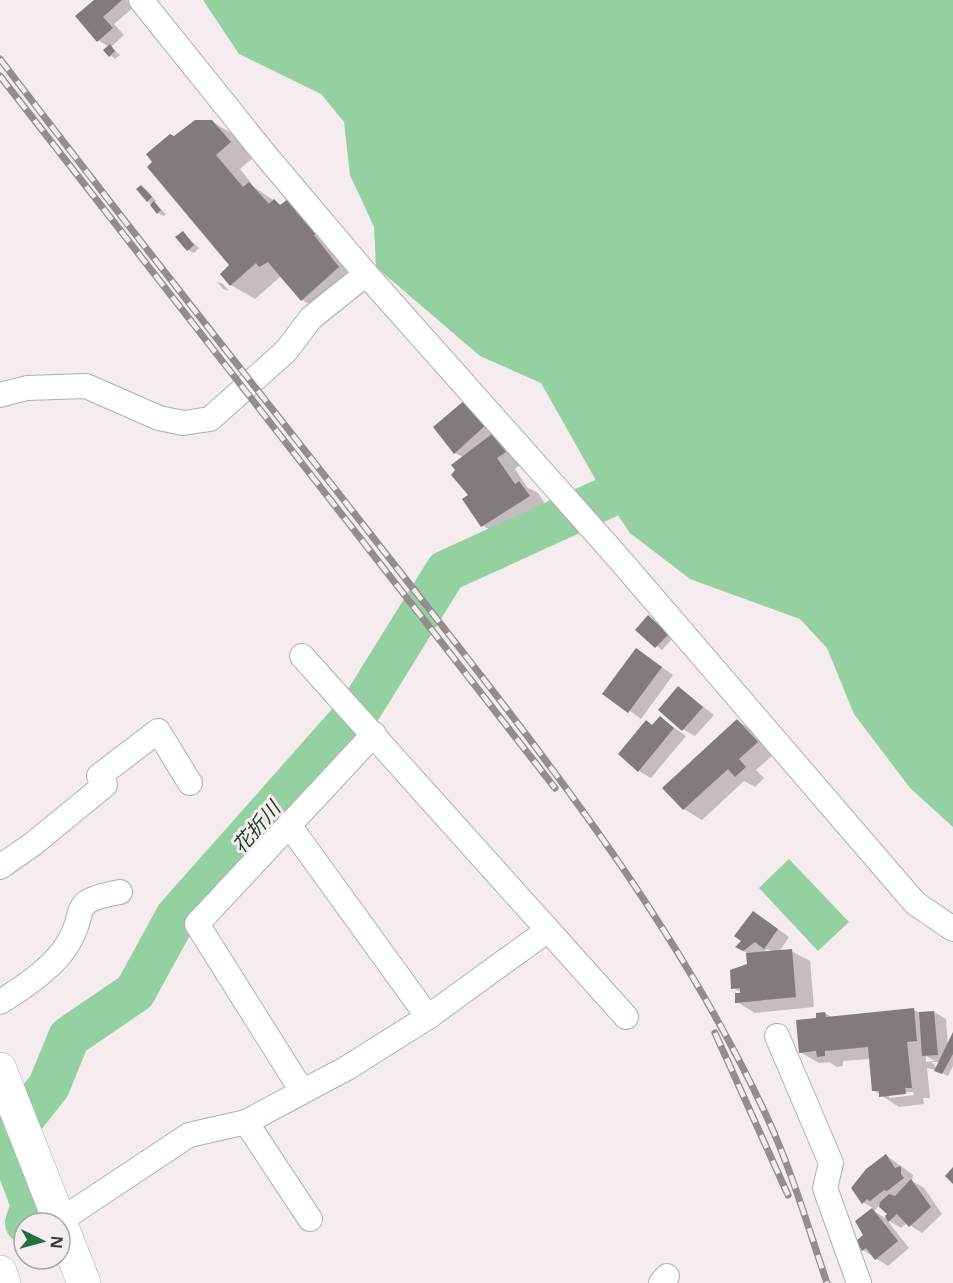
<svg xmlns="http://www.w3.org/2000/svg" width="953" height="1283" font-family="'Noto Sans','Noto Sans JP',sans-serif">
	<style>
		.water { fill: #95d0a3 }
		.shadow { fill: #0003; fill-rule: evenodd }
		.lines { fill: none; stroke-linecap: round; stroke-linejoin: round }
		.river { stroke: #95d0a3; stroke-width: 42 }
		.building { fill: #827b7b }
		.minor-casing { stroke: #b5adae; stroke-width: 26 }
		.secondary-casing { stroke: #b5adae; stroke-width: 34 }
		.minor { stroke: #fff; stroke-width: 24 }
		.secondary { stroke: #fff; stroke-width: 33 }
		.rail-casing { stroke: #938d8e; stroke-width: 7 }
		.rail { stroke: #f5eced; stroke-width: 4.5; stroke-dasharray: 14; stroke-linecap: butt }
		.labels { text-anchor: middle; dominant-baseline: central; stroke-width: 6; stroke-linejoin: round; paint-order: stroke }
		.water-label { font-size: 20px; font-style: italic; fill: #154123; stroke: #f5eced }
	</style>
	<rect width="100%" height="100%" fill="#f5eced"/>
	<g class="water">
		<path d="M203,0h750v827l-43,-39 -56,-74 -27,-66 -27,-29 -110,-40 -60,-46 -24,-35 -65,-115 -61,-27 -104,-89 -2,-40 -24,-52 -6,-53 -23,-28 -82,-40z"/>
		<path d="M789,859l60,63 -31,29 -59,-63z"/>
	</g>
	<g class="shadow">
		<path d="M96,0h35l5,5 -22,19 10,11 -13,12 9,8 -5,4 -5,-4 -1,-8 -11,-7z"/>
		<path d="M211,121l25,15 19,20 -15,13 14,18 28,19 6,-5 75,80 -37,33 -24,-14 -22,-23 -25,22 -24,-14v-20l-57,-127z"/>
		<path d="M141,187l6,3 9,11 -2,2 12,11 -2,2 -6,-3 -10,-12z"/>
		<path d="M183,233l16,15 -5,5 -6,-3z"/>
		<path d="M217,282l6,2 6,7 -6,-2z"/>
		<path d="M465,401l33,31 -5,4 18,10 12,17 -8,6 12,18 11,6 9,14 -47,29 -18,-11 -12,-29 -18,-21 11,-18 -8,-4z"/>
		<path d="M648,617l25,21 -11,12 -25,-20z"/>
		<path d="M637,650l36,25 -32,44 -36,-26z"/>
		<path d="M679,688l35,27 -19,21 -12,-7z"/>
		<path d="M660,718l26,18 -35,42 -12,-7 8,-49 7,4z"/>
		<path d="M737,721l19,11 19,21 -19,17 8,8 -9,9 -11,-6 -42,39 -18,-11z"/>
		<path d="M765,920l24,17 -10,15 12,-1 19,10 4,46 -59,6 -18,-11 7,-8 -11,-6 6,-21 10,-1 -2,-13 -10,-6zM767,949l7,3 -13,2z"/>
		<path d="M914,1010l6,3 14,-1 12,7 2,26 5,-10v31l-5,10 -12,-6 4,-8h-9l4,3 1,5 -9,-2 3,30h-7l1,6 -25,3 -26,-17 -3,-31 -27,2v5l-6,1 -8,-5 -10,1 -19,-11 18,-33 7,-6 8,5zM926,1056l9,5 -9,1zM913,1092l1,3 -25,3v-4z"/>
		<path d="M887,1156l26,19 -1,6 12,7 18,26 -20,19 -15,-10 -6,5 -15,-9 23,29 -21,18 -25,-16 2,-14 -8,-14 16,-14 -10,-6zM881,1203l8,11 -4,4 -11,-7z"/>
	</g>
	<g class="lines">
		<path class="river" d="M26,1223l6,-18 -25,-66 42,-53 20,-49 66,-45 41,-75 185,-209 85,-137 160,-73"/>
	</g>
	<g class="building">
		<path d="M94,0h28l-19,17 10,11 -16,14 -22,-26z"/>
		<path d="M110,44l5,7 -6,6 -6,-7z"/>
		<path d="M195,120h17l19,22 -15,13 27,32 6,-5 20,22 5,-5 6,6 8,-6 28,34 -2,2 25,32 -38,34 -33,-39 -9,5 -3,-4 -26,23 -10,-12 9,-9 -82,-98 5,-5 -6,-8 24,-20 4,2z"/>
		<path d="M141,185l11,12 -5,5 -11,-13z"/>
		<path d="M154,201l7,9 -4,4 -7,-9z"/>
		<path d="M183,231l11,14 -7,6 -12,-14z"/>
		<path d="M465,400l22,24 -33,30 -21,-27z"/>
		<path d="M492,434l14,18 -9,6 18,26 4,-3 11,15 -49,31 -19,-28 6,-4 -17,-20 4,-5 -4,-5z"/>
		<path d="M648,615l21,19 -14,14 -20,-18z"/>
		<path d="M636,648l26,19 -34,46 -26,-19z"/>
		<path d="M678,686l25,21 -21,24 -24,-21z"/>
		<path d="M660,716l14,12 -36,44 -20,-18 28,-34 6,5z"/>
		<path d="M737,719l21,23 -19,17 7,8 -11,10 -7,-8 -45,41 -21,-22z"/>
		<path d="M753,911l25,18 -14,20 -9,-7 -12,9 -8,-4 6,-6 -7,-5z"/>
		<path d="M792,949l4,48 -61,6v-10h5v-5l-9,1 -1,-19 17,-6 -1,-11z"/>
		<path d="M914,1008l3,33 -10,1 5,46h-7l1,6 -27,3v-6h-7l-4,-44 -43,4v5l-8,1 -1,-6 -17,2 -3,-33 20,-2v-5l9,-1 1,5z"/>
		<path d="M934,1011l4,44 -16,1 -3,-44z"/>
		<path d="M953,1032v22l-11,20 -8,-3z"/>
		<path d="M886,1154l9,14 6,-2v8l3,4 -17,13 -3,-1 -14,11 -3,-2 -5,5 -11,-16 15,-19z"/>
		<path d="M953,1167v17l-8,-8z"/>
		<path d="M911,1179l20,28 -22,20 -12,-13 -9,8 -3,-6 2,-2 -8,-7 1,-5 9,-8 6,2z"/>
		<path d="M872,1208l26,33 -23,19 -9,-12 -4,3 -6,-10 7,-6 -8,-14z"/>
	</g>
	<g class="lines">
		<g class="minor-casing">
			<g id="minor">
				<path d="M141,0l126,157 99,117 248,279 301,350 38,26"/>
				<path d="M0,395l27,-7 59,-2 73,32 24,5 27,-4 76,-68 25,-33 55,-44"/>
				<path d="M289,825l139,192"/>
				<path d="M0,867l33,-23 72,-59 -6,-9 59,-45 32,52"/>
				<path d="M548,930l78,87"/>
				<path d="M0,1002c23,-14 53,-34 67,-57 23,-36 -2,-43 53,-53"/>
				<path d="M777,1036l54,127 -6,25 34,95"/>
				<path d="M302,1091l-105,-167 177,-190"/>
				<path d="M246,1122l64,97"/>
				<path d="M61,1220l128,-85 57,-13 101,-54 81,-51 120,-87 -246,-274"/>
				<path d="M661,1283l6,-7"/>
			</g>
		</g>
		<g class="secondary-casing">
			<g id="secondary">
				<path d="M0,1069l84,214"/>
				<path d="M0,1272l4,11"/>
			</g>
		</g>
		<use href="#minor" class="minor"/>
		<use href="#secondary" class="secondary"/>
		<g class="rail-casing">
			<g id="rail">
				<path d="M0,59c128,168 260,334 390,500 137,176 281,352 376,556 25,53 42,112 61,168"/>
				<path d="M0,76l555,712"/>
				<path d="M715,1033l73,162"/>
			</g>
		</g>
		<use href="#rail" class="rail"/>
	</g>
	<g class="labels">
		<g class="water-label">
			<text transform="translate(256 827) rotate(-49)">花折川</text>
		</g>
	</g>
	<g transform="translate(42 1241) rotate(95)"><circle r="28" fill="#f5eced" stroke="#aca5a6" stroke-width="1.5"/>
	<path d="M0-4.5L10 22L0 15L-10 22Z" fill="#246f3e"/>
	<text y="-9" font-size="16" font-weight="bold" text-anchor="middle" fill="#3f3b3c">N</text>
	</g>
</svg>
